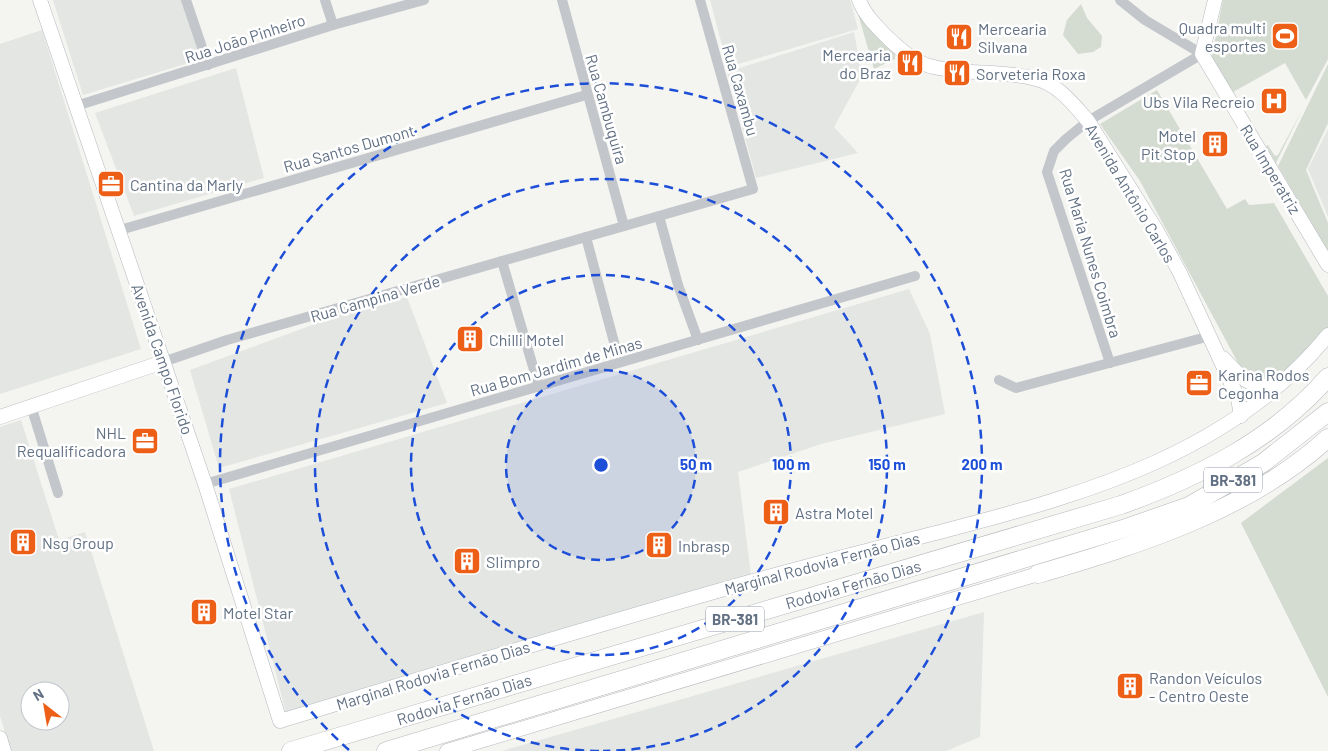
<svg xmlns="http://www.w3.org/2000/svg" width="1328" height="751" font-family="Barlow,sans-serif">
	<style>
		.built { fill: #e4e6e3; fill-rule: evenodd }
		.green { fill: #d4dbd1 }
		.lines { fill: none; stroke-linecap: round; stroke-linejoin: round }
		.secondary-casing { stroke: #b5b9bf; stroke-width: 15 }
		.highway-casing { stroke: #b5b8bc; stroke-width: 19 }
		.street { stroke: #c3c6ca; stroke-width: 10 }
		.secondary { stroke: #fff; stroke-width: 14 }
		.highway { stroke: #fff; stroke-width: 18 }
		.ring { fill: none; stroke: #1d4ed8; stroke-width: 2.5; stroke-dasharray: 9 6 }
		.labels { text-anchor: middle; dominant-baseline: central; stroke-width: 5; stroke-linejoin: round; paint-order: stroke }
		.shield { fill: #fff; stroke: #909ba8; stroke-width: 1 }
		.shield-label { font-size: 15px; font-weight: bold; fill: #617083 }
		.poi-label { font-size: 16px; fill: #617083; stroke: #fff; text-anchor: start }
		.street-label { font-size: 16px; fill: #617083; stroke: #fff }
		.centre { fill: #1d4ed8; stroke: #fff; stroke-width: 2.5 }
		.ring-label { font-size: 15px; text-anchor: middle; font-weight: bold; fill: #1d4ed8; stroke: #fff; stroke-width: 5; stroke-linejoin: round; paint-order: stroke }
	</style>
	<rect width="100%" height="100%" fill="#f4f4f0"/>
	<g class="built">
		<path d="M53,0h131l21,58 -122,37z"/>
		<path d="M710,0h140l8,29 -130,38z"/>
		<path d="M42,30l99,319 -141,45v-350z"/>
		<path d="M854,32l8,44 -28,51 24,26 -102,25 -29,-106z"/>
		<path d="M236,68l28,110 -130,38 -39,-103z"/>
		<path d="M1328,129v88l-20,-48z"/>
		<path d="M909,289l21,45 15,80 -124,30 -83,28 13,104 -465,137 -57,-224z"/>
		<path d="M407,297l40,106 -228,65 -29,-98 168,-62z"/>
		<path d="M21,420l38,120 26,-8 69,219h-143l-11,-35v-289zM30,691h30v30h-30z"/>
		<path d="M984,612l-4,125 -34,14h-444z"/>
	</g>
	<g class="green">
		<path d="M854,0l41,50v9l-21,10z"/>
		<path d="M1223,0h105v59l-22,41 -21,-37 -52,29 -2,-4 -4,2 -16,-29z"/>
		<path d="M1081,4l6,14 15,18 -1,11 -8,5 -15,2 -15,-19 4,-15z"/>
		<path d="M1328,64v59l-22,47 22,53v28l-50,-85z"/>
		<path d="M1157,90l70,119 18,-10 4,6 25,-2 54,93v33l-50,53 -34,-8 -104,-193 -40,-57z"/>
		<path d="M1302,110l-26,53 -10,-17 2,-1 7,11 3,-1z"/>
		<path d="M1328,458v239l-87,-174z"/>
	</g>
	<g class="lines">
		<g class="secondary-casing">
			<g id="secondary">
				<path d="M40,0l165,484 75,237c146,-44 293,-89 441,-131 76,-22 153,-41 230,-61 138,-36 283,-78 377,-194"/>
				<path d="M859,0c5,14 17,26 27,36 12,12 31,28 48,31 33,8 69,3 102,12 22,5 38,26 52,42l69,110 23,42 58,125 3,18"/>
				<path d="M1215,0l-13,54 126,211"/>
				<path d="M1223,358c19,19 27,35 57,24"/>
				<path d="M0,417l163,-55"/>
				<path d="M0,738l4,13"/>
				<path d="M447,751l591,-177"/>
			</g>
		</g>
		<g class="highway-casing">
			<g id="highway">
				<path d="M1038,574c102,-30 210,-63 290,-136"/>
				<path d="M291,751l830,-246c78,-28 152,-65 207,-128"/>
				<path d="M386,751l740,-223 63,-22 74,-43 65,-51"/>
			</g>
		</g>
		<g class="street">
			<path d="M186,0l22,65"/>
			<path d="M325,0l8,25"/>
			<path d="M562,0l62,226"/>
			<path d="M76,106l257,-81 91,-25"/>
			<path d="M659,216l19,69 20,55"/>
			<path d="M120,230l466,-135"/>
			<path d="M586,237l29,109"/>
			<path d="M502,261l37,126"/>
			<path d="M163,362l64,-22 526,-151 -53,-189"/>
			<path d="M1110,363l-63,-191 7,-21 12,-12 22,-18 114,-67 -57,-34 -25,-20"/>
			<path d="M999,380l17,8 194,-52"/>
			<path d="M31,406l27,87"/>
			<path d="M205,484l710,-208"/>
		</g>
		<use href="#secondary" class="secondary"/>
		<use href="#highway" class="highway"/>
	</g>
	<circle cx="601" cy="465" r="95" fill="#1d4ed8" fill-opacity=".12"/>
	<g class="ring">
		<circle cx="601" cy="465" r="95"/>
		<circle cx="601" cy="465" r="190"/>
		<path d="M599 751A286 286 0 1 1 603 751"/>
		<path d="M349 750A381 381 0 1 1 853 750"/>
	</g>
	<defs>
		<g id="stadium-square" transform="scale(1.4375)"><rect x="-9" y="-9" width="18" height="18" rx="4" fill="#ed5f17" stroke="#fff"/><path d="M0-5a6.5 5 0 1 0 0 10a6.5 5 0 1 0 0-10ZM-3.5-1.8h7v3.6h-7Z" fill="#fff"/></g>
		<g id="restaurant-square" transform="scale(1.4375)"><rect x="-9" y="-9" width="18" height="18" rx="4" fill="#ed5f17" stroke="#fff"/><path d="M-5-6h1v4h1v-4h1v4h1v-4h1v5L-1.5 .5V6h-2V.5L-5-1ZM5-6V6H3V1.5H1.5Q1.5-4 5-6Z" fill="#fff"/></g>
		<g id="hospital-square" transform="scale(1.4375)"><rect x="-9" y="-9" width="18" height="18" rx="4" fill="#ed5f17" stroke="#fff"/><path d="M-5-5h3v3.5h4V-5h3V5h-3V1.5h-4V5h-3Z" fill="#fff"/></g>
		<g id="building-square" transform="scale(1.4375)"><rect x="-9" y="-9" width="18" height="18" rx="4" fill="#ed5f17" stroke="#fff"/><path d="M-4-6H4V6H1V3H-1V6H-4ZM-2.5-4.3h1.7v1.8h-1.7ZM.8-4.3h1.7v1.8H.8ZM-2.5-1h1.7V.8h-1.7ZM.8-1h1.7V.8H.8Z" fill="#fff"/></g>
		<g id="office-square" transform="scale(1.4375)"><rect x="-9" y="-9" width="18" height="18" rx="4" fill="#ed5f17" stroke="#fff"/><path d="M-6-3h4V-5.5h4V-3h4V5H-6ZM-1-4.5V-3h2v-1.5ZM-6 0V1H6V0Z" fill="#fff"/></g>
	</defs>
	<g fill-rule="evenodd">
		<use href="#stadium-square" x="1285" y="36"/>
		<use href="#restaurant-square" x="959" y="37"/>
		<use href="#restaurant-square" x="910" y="63"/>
		<use href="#restaurant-square" x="957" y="73"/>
		<use href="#hospital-square" x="1274" y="101"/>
		<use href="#building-square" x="1215" y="144"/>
		<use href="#office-square" x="111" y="184"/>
		<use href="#building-square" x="470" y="339"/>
		<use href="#office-square" x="1199" y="383"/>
		<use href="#office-square" x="145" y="441"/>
		<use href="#building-square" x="776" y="512"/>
		<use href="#building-square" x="23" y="542"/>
		<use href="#building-square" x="659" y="545"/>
		<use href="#building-square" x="467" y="561"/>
		<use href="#building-square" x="204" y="612"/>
		<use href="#building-square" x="1130" y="686"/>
	</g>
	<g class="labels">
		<g class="shield">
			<rect x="1204" y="467.5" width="58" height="25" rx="4"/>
			<rect x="706" y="606.5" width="58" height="25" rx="4"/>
		</g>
		<g class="shield-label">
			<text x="1233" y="480">BR-381</text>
			<text x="735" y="619">BR-381</text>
		</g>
		<g class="poi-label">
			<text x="1266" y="27" text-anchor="end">Quadra multi<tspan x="1266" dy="18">esportes</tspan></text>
			<text x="978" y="28">Mercearia<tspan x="978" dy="18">Silvana</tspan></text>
			<text x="891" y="54" text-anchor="end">Mercearia<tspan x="891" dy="18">do Braz</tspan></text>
			<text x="976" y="73">Sorveteria Roxa</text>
			<text x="1255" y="101" text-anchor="end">Ubs Vila Recreio</text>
			<text x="1196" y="135" text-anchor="end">Motel<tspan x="1196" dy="18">Pit Stop</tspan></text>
			<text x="130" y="184">Cantina da Marly</text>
			<text x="489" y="339">Chilli Motel</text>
			<text x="1218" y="374">Karina Rodos<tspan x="1218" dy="18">Cegonha</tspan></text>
			<text x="126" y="432" text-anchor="end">NHL<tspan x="126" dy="18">Requalificadora</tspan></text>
			<text x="795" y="512">Astra Motel</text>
			<text x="42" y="542">Nsg Group</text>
			<text x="678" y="545">Inbrasp</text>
			<text x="486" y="561">SIimpro</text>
			<text x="223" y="612">Motel Star</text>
			<text x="1149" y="677">Randon Veículos<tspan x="1149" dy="18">- Centro Oeste</tspan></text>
		</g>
		<g class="street-label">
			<text transform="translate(245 38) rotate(-18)">Rua João Pinheiro</text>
			<text transform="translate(741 90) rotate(74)">Rua Caxambu</text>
			<text transform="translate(607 109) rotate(74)">Rua Cambuquira</text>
			<text transform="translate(349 148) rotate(-16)">Rua Santos Dumont</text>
			<text transform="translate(1271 169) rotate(59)">Rua Imperatriz</text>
			<text transform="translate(1131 193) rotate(59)">Avenida Antônio Carlos</text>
			<text transform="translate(1091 253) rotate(73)">Rua Maria Nunes Coimbra</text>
			<text transform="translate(375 298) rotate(-16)">Rua Campina Verde</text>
			<text transform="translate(163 359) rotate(71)">Avenida Campo Florido</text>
			<text transform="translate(556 366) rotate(-16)">Rua Bom Jardim de Minas</text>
			<text transform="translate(822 563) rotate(-15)">Marginal Rodovia Fernão Dias</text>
			<text transform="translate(853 584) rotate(-16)">Rodovia Fernão Dias</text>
			<text transform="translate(433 675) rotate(-17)">Marginal Rodovia Fernão Dias</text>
			<text transform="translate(464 699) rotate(-17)">Rodovia Fernão Dias</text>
		</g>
	</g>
	<circle cx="601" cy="465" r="8" class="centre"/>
	<g class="ring-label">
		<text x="696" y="470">50 m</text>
		<text x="791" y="470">100 m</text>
		<text x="887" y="470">150 m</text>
		<text x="982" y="470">200 m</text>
	</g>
	<g transform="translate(45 706) rotate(329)"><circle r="24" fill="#ffffff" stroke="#c0c6cd"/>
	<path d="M0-4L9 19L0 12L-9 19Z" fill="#ed5f17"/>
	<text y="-8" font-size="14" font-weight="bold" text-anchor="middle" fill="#617083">N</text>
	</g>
</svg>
